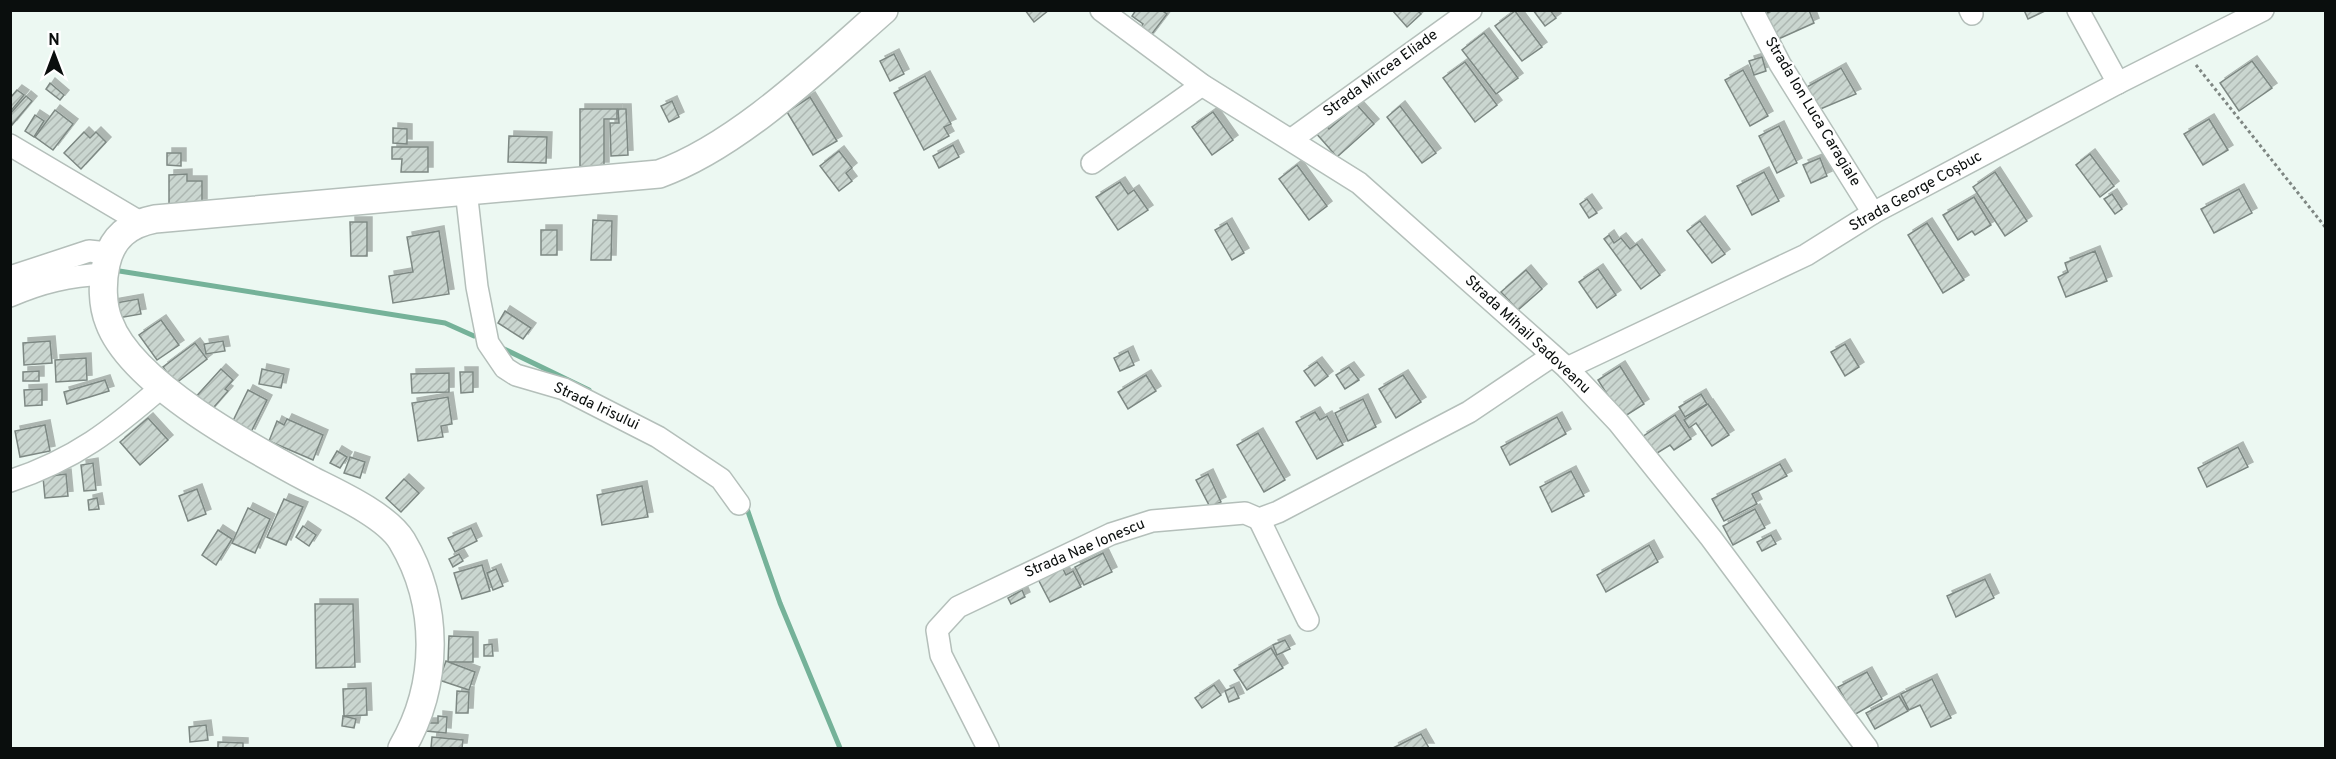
<svg xmlns="http://www.w3.org/2000/svg" width="2336" height="759" font-family="Overpass,sans-serif">
	<style>
		.lines { fill: none; stroke-linecap: round; stroke-linejoin: round }
		.stream { stroke: #75b299; stroke-width: 5 }
		.building { fill: url(#building-hatch); stroke: #7d8883; stroke-width: 1.5; filter: url(#shadow) }
		.minor-casing { stroke: #b4bfba; stroke-width: 24 }
		.major-casing { stroke: #b4bfba; stroke-width: 30 }
		.path { stroke: #7e8682; stroke-width: 3; stroke-dasharray: 3 3; stroke-linecap: butt }
		.minor { stroke: #fff; stroke-width: 21 }
		.major { stroke: #fff; stroke-width: 27 }
		.labels { text-anchor: middle; dominant-baseline: central; stroke-width: 4.5; stroke-linejoin: round; paint-order: stroke }
		.street-label { font-size: 15px; fill: #0a0e0d; stroke: #fff }
	</style>
	<defs>
		<pattern id="building-hatch" width="6" height="6" patternUnits="userSpaceOnUse" patternTransform="scale(1.5)"><rect width="6" height="6" fill="#cad6d0"/><path d="M-1 1l2-2M0 6l6-6M5 7l2-2" fill="none" stroke="#acb6b1"/></pattern>
		<filter id="shadow"><feDropShadow dx="5" dy="-5" stdDeviation="0" flood-color="#0004"/></filter>
	</defs>
	<rect width="100%" height="100%" fill="#ecf8f2"/>
	<g class="lines">
		<g class="stream">
			<path d="M113,270l332,53 29,13"/>
			<path d="M502,348l87,42"/>
			<path d="M745,503l35,100 60,145"/>
		</g>
	</g>
	<g class="building">
		<path d="M1025,10h24l-15,12z"/>
		<path d="M1136,10h25l6,4 -19,25 -11,-7 6,-8 -11,-8z"/>
		<path d="M1392,10h25l4,4 -14,13z"/>
		<path d="M1533,10h17l6,8 -11,8z"/>
		<path d="M1773,10h36l5,13 -40,18 -11,-26z"/>
		<path d="M2024,10h23l-19,9z"/>
		<path d="M1515,11l27,36 -20,14 -27,-35z"/>
		<path d="M1484,33l34,45 -22,16 -34,-44z"/>
		<path d="M894,54l10,20 -14,7 -10,-20z"/>
		<path d="M1762,57l4,14 -12,4 -5,-14z"/>
		<path d="M2252,61l20,27 -33,23 -19,-28z"/>
		<path d="M1465,62l32,43 -22,17 -32,-44z"/>
		<path d="M1841,68l15,26 -38,16 -13,-22z"/>
		<path d="M1743,70l25,46 -18,10 -25,-46z"/>
		<path d="M925,76l26,48 -7,3 5,9 -25,14 -30,-57z"/>
		<path d="M50,83l14,12 -4,5 -14,-11z"/>
		<path d="M17,90l7,5 -14,17v-14z"/>
		<path d="M26,96l6,5 -20,24 -2,-11z"/>
		<path d="M810,97l27,44 -24,14 -26,-43z"/>
		<path d="M672,101l7,16 -10,5 -8,-16z"/>
		<path d="M1357,105l17,19 -37,33 -22,-25 10,-8 4,5z"/>
		<path d="M1400,106l36,47 -14,10 -35,-46z"/>
		<path d="M580,109h37v10h-13v48h-24z"/>
		<path d="M618,109h8l2,46 -17,1 -1,-33h9z"/>
		<path d="M55,110l18,14 -20,26 -18,-13z"/>
		<path d="M1213,112l20,28 -21,15 -20,-28z"/>
		<path d="M35,115l9,6 -10,16 -9,-6z"/>
		<path d="M2209,119l19,31 -25,15 -19,-31z"/>
		<path d="M1779,126l18,37 -20,10 -18,-37z"/>
		<path d="M393,128l14,1v15l-14,-1z"/>
		<path d="M84,132l6,6 6,-6 10,10 -25,27 -17,-16z"/>
		<path d="M509,136l38,1 -1,26 -38,-1z"/>
		<path d="M953,145l6,12 -20,11 -6,-12z"/>
		<path d="M392,147h36v25h-27l1,-13h-10z"/>
		<path d="M839,151l13,17 -6,5 6,8 -13,10 -19,-25z"/>
		<path d="M167,153h14v13l-14,-1z"/>
		<path d="M2090,154l24,32 -14,11 -24,-32z"/>
		<path d="M1820,158l7,18 -16,7 -8,-18z"/>
		<path d="M1297,165l30,41 -18,14 -30,-41z"/>
		<path d="M1764,172l15,29 -27,14 -15,-29z"/>
		<path d="M1995,172l32,49 -22,15 -32,-49z"/>
		<path d="M187,174v7h15v23h-33v-29z"/>
		<path d="M1120,182l8,12 6,-4 14,20 -30,20 -22,-33z"/>
		<path d="M2239,189l13,24 -38,20 -13,-24z"/>
		<path d="M2112,194l10,15 -7,5 -11,-15z"/>
		<path d="M1974,197l17,28 -16,10 -3,-4 -14,9 -15,-25z"/>
		<path d="M1587,199l10,14 -8,5 -9,-14z"/>
		<path d="M593,220l19,1 -1,39h-20z"/>
		<path d="M1700,221l25,33 -13,9 -25,-32z"/>
		<path d="M350,222h17v34h-16z"/>
		<path d="M1227,223l17,30 -12,7 -17,-30z"/>
		<path d="M1927,223l37,57 -21,13 -35,-58z"/>
		<rect x="541" y="230" width="16" height="25"/>
		<path d="M439,231l10,63 -56,9 -4,-27 24,-4 -6,-35z"/>
		<path d="M1609,235l5,8 7,-5 9,11 7,-5 23,31 -19,14 -37,-50z"/>
		<path d="M2095,251l12,30 -41,16 -8,-20 10,-5 -3,-9z"/>
		<path d="M1598,269l18,26 -19,13 -18,-26z"/>
		<path d="M1526,270l16,19 -24,21 -17,-18z"/>
		<path d="M138,299l3,15 -28,5 -3,-15z"/>
		<path d="M505,311l26,17 -8,11 -25,-16z"/>
		<path d="M161,320l18,25 -22,15 -18,-25z"/>
		<path d="M50,341l2,22 -28,2 -1,-22z"/>
		<path d="M223,341l2,10 -19,3 -2,-10z"/>
		<path d="M195,343l12,16 -32,25 -12,-17z"/>
		<path d="M1845,344l14,23 -14,9 -14,-24z"/>
		<path d="M1128,351l6,14 -14,6 -6,-13z"/>
		<path d="M86,358l1,22 -31,2 -1,-22z"/>
		<path d="M1317,362l11,14 -13,10 -11,-15z"/>
		<path d="M1620,366l24,38 -22,14 -24,-38z"/>
		<path d="M1349,367l10,13 -14,9 -9,-14z"/>
		<path d="M221,369l12,11 -8,9 3,2 -20,23 -15,-14z"/>
		<path d="M262,369l22,5 -3,14 -22,-4z"/>
		<path d="M39,371v10h-16v-9z"/>
		<path d="M460,372h13v20l-12,1z"/>
		<path d="M449,373v19l-37,1 -1,-19z"/>
		<path d="M1146,375l10,16 -28,18 -10,-17z"/>
		<path d="M1403,375l18,27 -25,16 -17,-29z"/>
		<path d="M105,380l4,11 -42,13 -3,-12z"/>
		<path d="M42,389v16l-17,1 -1,-16z"/>
		<path d="M248,390l19,10 -17,34 -19,-9z"/>
		<path d="M1701,394l6,10 -22,13 -6,-10z"/>
		<path d="M448,397l4,27 -11,2 2,11 -25,4 -6,-38z"/>
		<path d="M1363,399l13,28 -28,14 -13,-28z"/>
		<path d="M1708,404l21,31 -17,11 -16,-23 -7,5 -5,-8z"/>
		<path d="M1315,412l5,8 7,-4 16,29 -26,14 -21,-37z"/>
		<path d="M1675,415l16,24 -17,11 -4,-5 -16,10 -12,-18z"/>
		<path d="M1557,417l9,17 -56,31 -9,-18z"/>
		<path d="M148,418l20,22 -28,25 -20,-23z"/>
		<path d="M287,419l36,16 -10,25 -44,-19 8,-20 7,4z"/>
		<path d="M45,425l5,26 -30,6 -5,-26z"/>
		<path d="M1258,433l27,47 -21,12 -27,-47z"/>
		<path d="M2238,447l10,20 -41,20 -9,-19z"/>
		<path d="M337,451l10,6 -7,11 -10,-5z"/>
		<path d="M350,457l15,5 -5,16 -16,-5z"/>
		<path d="M93,463l3,27 -12,1 -3,-26z"/>
		<path d="M1780,464l7,12 -35,18 5,10 -33,17 -12,-22z"/>
		<path d="M1571,471l13,25 -32,16 -12,-25z"/>
		<path d="M66,474l2,22 -23,2 -2,-21z"/>
		<path d="M1208,474l13,28 -11,5 -14,-27z"/>
		<path d="M404,479l15,14 -18,19 -15,-14z"/>
		<path d="M642,486l6,31 -46,8 -5,-30z"/>
		<path d="M197,489l9,25 -18,7 -9,-25z"/>
		<path d="M97,498l2,11 -10,1 -1,-10z"/>
		<path d="M284,499l19,8 -17,38 -19,-8z"/>
		<path d="M248,508l22,11 -15,34 -23,-10z"/>
		<path d="M1755,509l10,19 -32,17 -10,-19z"/>
		<path d="M303,526l13,9 -7,11 -13,-9z"/>
		<path d="M471,528l6,13 -22,11 -7,-14z"/>
		<path d="M218,530l14,9 -16,26 -14,-10z"/>
		<path d="M1771,535l5,9 -14,7 -5,-9z"/>
		<path d="M1649,545l9,17 -52,30 -9,-17z"/>
		<path d="M1103,553l9,19 -28,13 -9,-18z"/>
		<path d="M459,554l4,7 -10,6 -4,-8z"/>
		<path d="M482,565l8,26 -28,8 -8,-26z"/>
		<path d="M1062,567l4,8 7,-4 8,16 -31,15 -12,-23z"/>
		<path d="M496,569l7,17 -10,4 -6,-17z"/>
		<path d="M1985,579l9,19 -38,19 -9,-21z"/>
		<path d="M1022,590l3,7 -14,7 -3,-6z"/>
		<path d="M315,604h38l2,63 -39,1z"/>
		<path d="M449,636l24,1v25h-25z"/>
		<path d="M1285,640l5,9 -13,6 -4,-10z"/>
		<path d="M492,644l1,12h-9v-11z"/>
		<path d="M1271,648l12,20 -36,22 -13,-20z"/>
		<path d="M446,661l29,11 -6,18 -30,-10z"/>
		<path d="M1867,672l15,27 -28,16 -16,-28z"/>
		<path d="M1932,679l19,39 -20,9 -11,-22 -11,5 -8,-16z"/>
		<path d="M1214,685l7,10 -19,13 -7,-10z"/>
		<path d="M1234,687l5,11 -10,4 -4,-11z"/>
		<path d="M366,688l1,27 -23,1 -1,-27z"/>
		<path d="M457,691l12,1 -1,21h-12z"/>
		<path d="M1899,696l9,15 -33,18 -9,-16z"/>
		<path d="M343,716l13,3 -2,9 -12,-2z"/>
		<path d="M438,716l9,1 -1,16 -20,-2v-8h12z"/>
		<path d="M206,725l2,15 -18,2 -1,-15z"/>
		<path d="M1421,734l8,14h-36z"/>
		<path d="M432,737l31,3 -1,8h-31z"/>
		<path d="M218,742l25,1v5h-25z"/>
	</g>
	<g class="lines">
		<g class="minor-casing">
			<g id="minor">
				<path d="M1101,10l101,75 157,98 208,185 51,54 93,116 156,210"/>
				<path d="M1752,10l28,54 93,149"/>
				<path d="M1970,10l2,4"/>
				<path d="M2078,10l40,73"/>
				<path d="M1292,139l179,-129"/>
				<path d="M10,145l130,77"/>
				<path d="M1092,163l110,-78"/>
				<path d="M466,190l11,97 11,56 17,25 11,7 48,14 94,48 63,42 18,25"/>
				<path d="M10,277l79,-26 19,2"/>
				<path d="M10,296c32,-14 59,-20 94,-22"/>
				<path d="M1567,368l239,-113 67,-42 245,-130 145,-73"/>
				<path d="M10,481c66,-22 102,-51 153,-95"/>
				<path d="M1259,519l49,101"/>
				<path d="M988,748l-47,-93 -4,-25 21,-23 153,-73 41,-13 93,-8 14,6 19,-7 191,-100 83,-56"/>
			</g>
		</g>
		<g class="major-casing">
			<path id="major" d="M402,748c37,-63 38,-143 0,-207 -15,-25 -63,-47 -89,-60 -58,-31 -181,-96 -204,-159 -7,-17 -7,-40 -3,-58 6,-27 23,-40 49,-45l504,-45c79,-28 161,-108 225,-164"/>
		</g>
		<path class="path" d="M2196,65l130,163"/>
		<use href="#minor" class="minor"/>
		<use href="#major" class="major"/>
	</g>
	<g class="labels">
		<g class="street-label">
			<text transform="translate(1381 74) rotate(-36)">Strada Mircea Eliade</text>
			<text transform="translate(1812 112) rotate(59)">Strada Ion Luca Caragiale</text>
			<text transform="translate(1916 192) rotate(-29)">Strada George Coșbuc</text>
			<text transform="translate(1527 335) rotate(43)">Strada Mihail Sadoveanu</text>
			<text transform="translate(596 407) rotate(25)">Strada Irisului</text>
			<text transform="translate(1085 549) rotate(-23)">Strada Nae Ionescu</text>
		</g>
	</g>
	<rect width="2336" height="759" fill="none" stroke="#0a0e0d" stroke-width="24"/>
	<g transform="translate(54 54)" stroke="#ffffff" stroke-width="4.5" paint-order="stroke">
	<path d="M0-4.5L10 22L0 15L-10 22Z" fill="#0a0e0d"/>
	<text y="-9" font-size="16" font-weight="bold" text-anchor="middle" fill="#0a0e0d">N</text>
	</g>
</svg>
